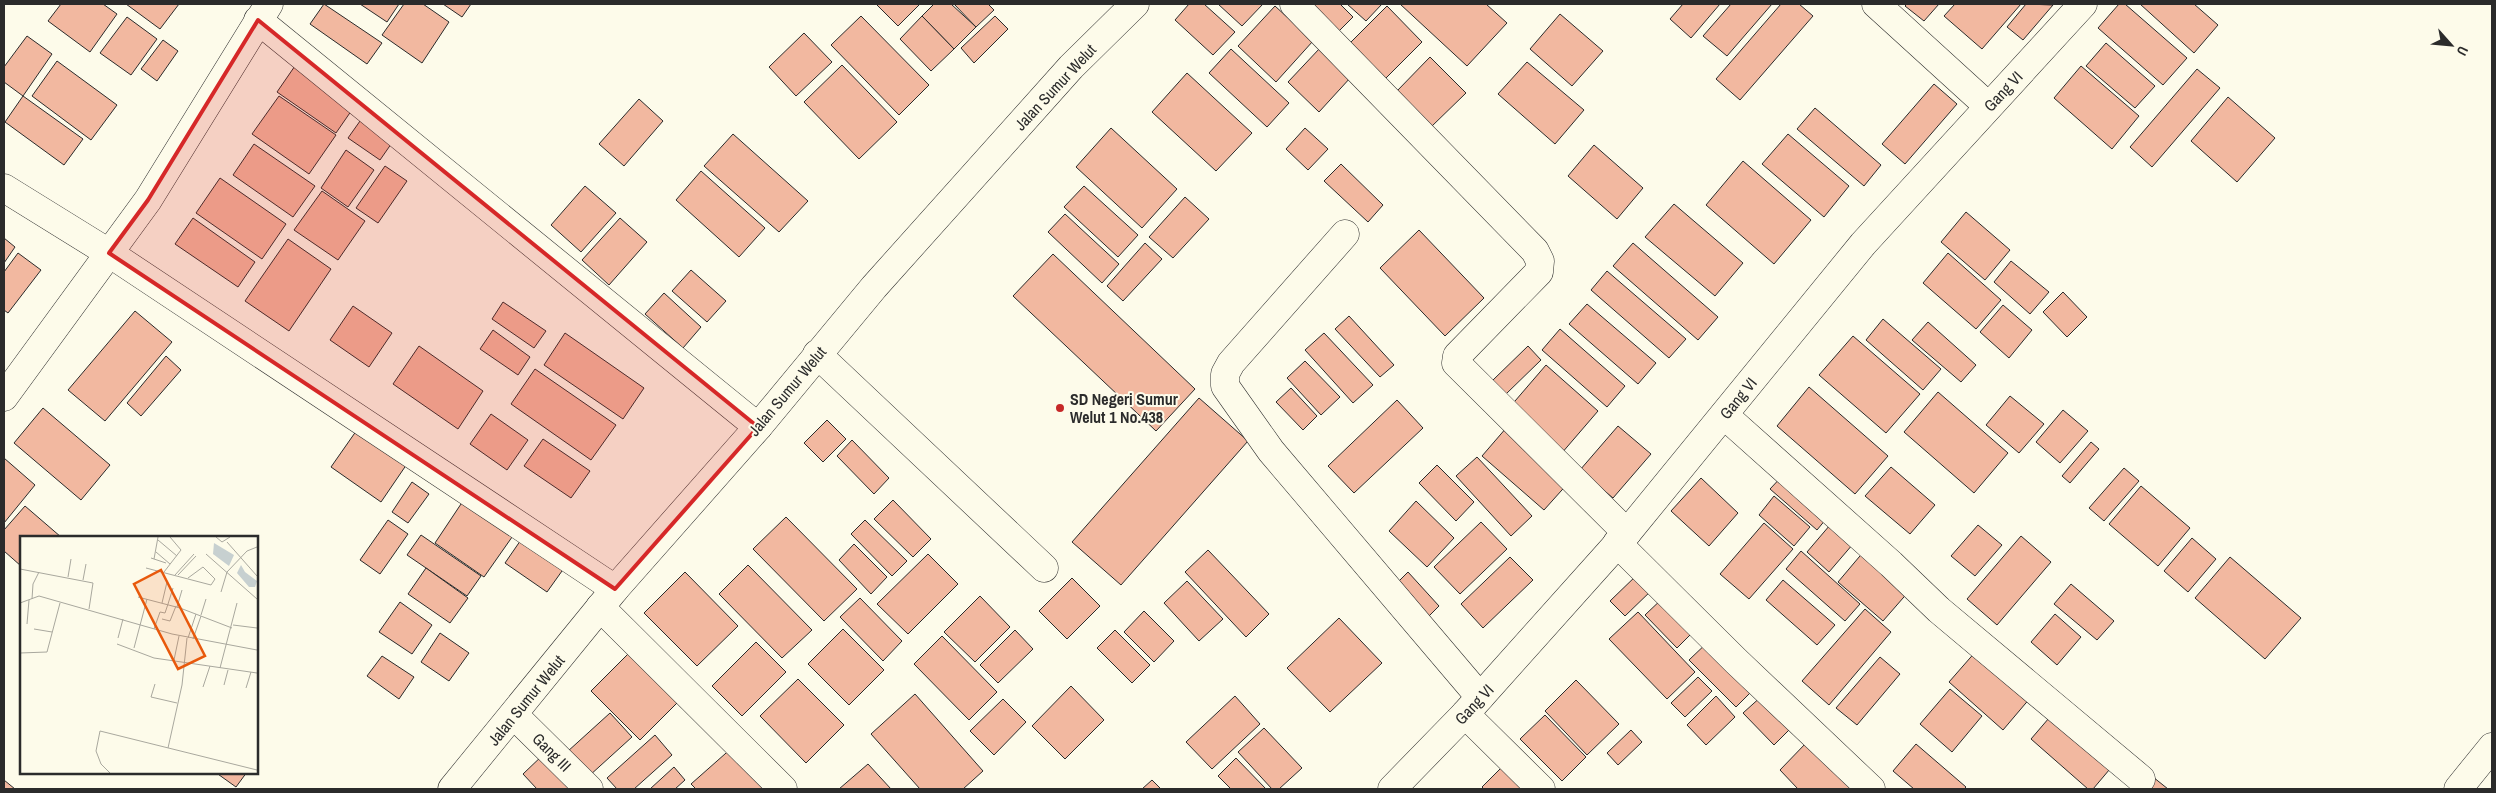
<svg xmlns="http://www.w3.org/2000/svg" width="2496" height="793" font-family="'Archivo Narrow',sans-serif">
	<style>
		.building { fill: #f2b8a0; stroke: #2b2b2b }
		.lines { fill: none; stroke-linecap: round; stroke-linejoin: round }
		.minor-casing { stroke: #2b2b2b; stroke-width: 29 }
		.tertiary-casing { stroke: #2b2b2b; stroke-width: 29 }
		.minor { stroke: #fdfbea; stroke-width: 28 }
		.tertiary { stroke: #fdfbea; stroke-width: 28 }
		.marked { fill: #d62828; fill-opacity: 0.2; stroke: #d62828; stroke-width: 4; stroke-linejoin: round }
		.poi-dot { fill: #c62828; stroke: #fdfbea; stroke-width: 2 }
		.labels { text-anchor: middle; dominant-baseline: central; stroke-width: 4; stroke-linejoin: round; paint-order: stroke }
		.street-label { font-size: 16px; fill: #2b2b2b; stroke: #fdfbea }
		.poi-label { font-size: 16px; font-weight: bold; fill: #2b2b2b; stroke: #fdfbea; text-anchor: start }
		.inset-road { fill: none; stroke: #a9a89e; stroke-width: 1 }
		.view { fill: #e8590c; fill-opacity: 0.15; stroke: #e8590c; stroke-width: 2.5 }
		.inset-edge { fill: none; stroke: #2b2b2b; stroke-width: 2.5 }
	</style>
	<rect width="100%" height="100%" fill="#fdfbea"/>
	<g class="building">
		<path d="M61,4h42l14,10 -27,38 -42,-31z"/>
		<path d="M126,4h53l-19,25z"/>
		<path d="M324,4l58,39 -15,21 -57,-40z"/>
		<path d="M360,4h39l-12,18z"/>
		<path d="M404,4h19l26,18 -27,41 -40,-28z"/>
		<path d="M443,4h28l-9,13z"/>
		<path d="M876,4h44l-22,22z"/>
		<path d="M934,4h17l25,23 -22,22 -32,-33z"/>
		<path d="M954,4h34l6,6 -18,17z"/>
		<path d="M1189,4h15l31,28 -22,23 -38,-35z"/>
		<path d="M1218,4h45l-21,22z"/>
		<path d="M1310,4h30l13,13 -15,15z"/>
		<path d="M1347,4h35l-16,17z"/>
		<path d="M1400,4h86l21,19 -40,43z"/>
		<path d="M1683,4h37l-29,34 -21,-19z"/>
		<path d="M1731,4h41l-45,52 -24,-20z"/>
		<path d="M1781,4h18l14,12 -73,84 -24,-21z"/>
		<path d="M1907,4h32l-15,17 -19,-15z"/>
		<path d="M1955,4h66l-39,45 -38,-33z"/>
		<path d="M2026,4l27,1 -30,35 -16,-13z"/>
		<path d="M2119,4h6l62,54 -24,27 -65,-57z"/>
		<path d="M2140,4h54l24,21 -24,28z"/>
		<path d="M1275,6l38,35 -37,41 -38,-36z"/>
		<path d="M1387,6l35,36 -37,37 -35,-36z"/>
		<path d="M1560,14l43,37 -31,35 -42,-37z"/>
		<path d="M861,16l68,69 -30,30 -68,-70z"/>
		<path d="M922,16l32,33 -23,22 -31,-32z"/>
		<path d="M995,16l13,13 -34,34 -13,-15z"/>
		<path d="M127,17l30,22 -26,36 -31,-22z"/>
		<path d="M804,33l28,29 -36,34 -27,-29z"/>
		<path d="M27,36l25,18 -29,42 -19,-14v-15z"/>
		<path d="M163,40l15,11 -21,30 -16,-12z"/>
		<path d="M2106,43l49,43 -20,22 -49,-42z"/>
		<path d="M1320,48l31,29 -32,35 -31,-30z"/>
		<path d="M1231,49l58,54 -22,24 -58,-54z"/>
		<path d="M1430,57l36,36 -35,34 -35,-35z"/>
		<path d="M57,61l60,44 -26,35 -59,-44z"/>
		<path d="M1527,62l57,48 -29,34 -57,-50z"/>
		<path d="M297,63l59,41 -20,29 -59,-41z"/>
		<path d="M842,65l55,57 -38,37 -55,-57z"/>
		<path d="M2081,66l58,50 -27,33 -58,-51z"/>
		<path d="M2197,69l23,19 -68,79 -22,-20z"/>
		<path d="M1187,73l65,60 -36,38 -64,-59z"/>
		<path d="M1934,84l23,20 -52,60 -23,-20z"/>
		<path d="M23,96l60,43 -19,26 -59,-43z"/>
		<path d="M279,96l57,39 -27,39 -57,-40z"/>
		<path d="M2228,97l47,41 -38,44 -46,-41z"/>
		<path d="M639,99l24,22 -39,45 -25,-22z"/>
		<path d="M1815,108l66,57 -17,21 -67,-57z"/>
		<path d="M365,114l31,23 -16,23 -32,-22z"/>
		<path d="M1111,128l66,61 -35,39 -66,-61z"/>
		<path d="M1305,128l23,21 -20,21 -22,-21z"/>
		<path d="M733,134l75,67 -29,31 -75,-66z"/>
		<path d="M1788,134l61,52 -25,31 -62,-53z"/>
		<path d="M254,144l61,42 -22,31 -60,-42z"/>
		<path d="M1594,145l49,43 -26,31 -49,-43z"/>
		<path d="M346,150l28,20 -26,37 -27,-19z"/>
		<path d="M1743,161l68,59 -37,44 -68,-59z"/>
		<path d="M1341,164l42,41 -15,17 -44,-41z"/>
		<path d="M385,166l22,15 -29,42 -22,-15z"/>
		<path d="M701,171l64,57 -26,29 -63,-57z"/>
		<path d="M220,178l66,46 -24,35 -66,-46z"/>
		<path d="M585,186l31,27 -35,39 -30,-27z"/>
		<path d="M1084,186l54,49 -20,22 -54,-50z"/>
		<path d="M322,191l43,30 -27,39 -44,-30z"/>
		<path d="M1185,197l24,22 -36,39 -24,-21z"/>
		<path d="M1674,204l69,59 -28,33 -70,-59z"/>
		<path d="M1966,212l44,38 -25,30 -44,-38z"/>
		<path d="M1065,214l54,50 -17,19 -54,-51z"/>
		<path d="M193,218l62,44 -17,25 -63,-43z"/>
		<path d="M620,218l27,24 -38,43 -27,-25z"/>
		<path d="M1419,230l65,68 -39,38 -65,-68z"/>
		<path d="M4,238l11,9 -11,16z"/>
		<path d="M288,239l43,30 -42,62 -44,-30z"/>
		<path d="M1145,243l17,16 -39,42 -16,-15z"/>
		<path d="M1633,243l85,74 -20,23 -85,-74z"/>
		<path d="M18,253l23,17 -33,43 -4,-3v-38z"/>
		<path d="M1948,253l53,47 -25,29 -53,-46z"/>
		<path d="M1053,254l142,135 -39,42 -143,-135z"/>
		<path d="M2011,261l38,31 -19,22 -36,-32z"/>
		<path d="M691,270l35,31 -19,21 -35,-31z"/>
		<path d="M1607,271l79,68 -17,19 -78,-68z"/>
		<path d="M2063,292l24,25 -20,20 -24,-25z"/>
		<path d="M664,293l37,34 -18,21 -38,-34z"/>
		<path d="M503,302l43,29 -12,17 -42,-29z"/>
		<path d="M1587,304l69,59 -18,21 -69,-60z"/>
		<path d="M2003,305l29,25 -23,28 -29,-26z"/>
		<path d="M353,306l39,27 -23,34 -39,-27z"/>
		<path d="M135,311l37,31 -67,79 -37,-31z"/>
		<path d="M1349,316l45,49 -14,12 -45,-48z"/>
		<path d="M1883,319l58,50 -18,21 -57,-50z"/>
		<path d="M1928,322l48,43 -15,17 -49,-42z"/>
		<path d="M1560,329l65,57 -18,21 -65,-57z"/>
		<path d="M493,330l37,27 -12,18 -38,-26z"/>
		<path d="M565,333l79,55 -21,31 -79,-54z"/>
		<path d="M1324,333l49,52 -20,18 -48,-53z"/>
		<path d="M1853,336l67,58 -34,39 -67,-58z"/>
		<path d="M419,346l64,45 -25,38 -65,-45z"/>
		<path d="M1528,346l13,14 -35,34 -13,-14z"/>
		<path d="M166,356l15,14 -40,46 -14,-13z"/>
		<path d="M1305,361l35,36 -19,18 -34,-37z"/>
		<path d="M1546,365l52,46 -37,43 -52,-46z"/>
		<path d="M535,369l81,56 -25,35 -80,-56z"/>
		<path d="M1809,387l79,69 -33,38 -78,-68z"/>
		<path d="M1291,388l26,28 -14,14 -27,-28z"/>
		<path d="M1938,392l70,61 -34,40 -70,-61z"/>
		<path d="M2010,396l34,28 -25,29 -33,-28z"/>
		<path d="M1199,398l49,43 -127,144 -49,-43z"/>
		<path d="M1397,400l26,28 -69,65 -26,-27z"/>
		<path d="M43,408l67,57 -29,35 -67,-57z"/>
		<path d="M2063,410l25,21 -28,32 -24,-21z"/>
		<path d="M491,414l37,26 -21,30 -37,-26z"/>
		<path d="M827,420l19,19 -23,23 -19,-19z"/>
		<path d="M1618,426l33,28 -38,44 -33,-28z"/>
		<path d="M359,427l50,34 -28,41 -50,-35z"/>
		<path d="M1507,427l63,54 -26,29 -62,-54z"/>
		<path d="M543,439l47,32 -19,27 -47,-32z"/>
		<path d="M852,440l37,38 -15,16 -37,-38z"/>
		<path d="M2091,442l8,7 -29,34 -8,-7z"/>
		<path d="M1477,457l55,59 -21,20 -55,-60z"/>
		<path d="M4,458l31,27 -31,38z"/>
		<path d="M1437,465l37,37 -18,19 -37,-38z"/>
		<path d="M1891,467l44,38 -25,29 -45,-38z"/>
		<path d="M2124,468l15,13 -35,40 -15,-13z"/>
		<path d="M1785,473l46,40 -14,17 -47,-41z"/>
		<path d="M1701,478l37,35 -29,33 -38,-35z"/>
		<path d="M412,482l17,12 -21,29 -16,-11z"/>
		<path d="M2141,486l49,42 -32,38 -49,-42z"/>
		<path d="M467,495l50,35 -33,47 -49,-34z"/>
		<path d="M1774,496l36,31 -16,19 -35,-31z"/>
		<path d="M893,500l38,39 -18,18 -39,-38z"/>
		<path d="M1416,501l38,37 -27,29 -38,-36z"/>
		<path d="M25,506l36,31h-40v29l-17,-15v-21z"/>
		<path d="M786,517l71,72 -33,32 -71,-72z"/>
		<path d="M388,520l20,14 -28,40 -20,-14z"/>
		<path d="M865,520l42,41 -15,15 -41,-42z"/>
		<path d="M1481,522l26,27 -47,45 -26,-27z"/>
		<path d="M1764,523l29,26 -44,50 -29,-25z"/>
		<path d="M1830,525l23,19 -24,28 -22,-20z"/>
		<path d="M1978,525l24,20 -27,31 -24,-20z"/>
		<path d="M525,534l42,30 -20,28 -42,-29z"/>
		<path d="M421,535l60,41 -14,20 -60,-41z"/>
		<path d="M2021,536l30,26 -54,63 -30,-26z"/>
		<path d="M2192,538l24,21 -28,33 -24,-21z"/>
		<path d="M854,544l33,33 -16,17 -32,-34z"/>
		<path d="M1208,550l61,64 -23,23 -61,-65z"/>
		<path d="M1865,550l45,40 -27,31 -45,-39z"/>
		<path d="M1801,551l59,53 -15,17 -59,-52z"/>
		<path d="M928,554l30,30 -50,50 -31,-30z"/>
		<path d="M1510,557l23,23 -50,48 -22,-24z"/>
		<path d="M2230,557l71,61 -36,41 -70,-61z"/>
		<path d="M748,565l64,65 -30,28 -63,-64z"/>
		<path d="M426,568l42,30 -18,25 -42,-29z"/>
		<path d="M685,572l53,54 -41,40 -53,-53z"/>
		<path d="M1408,572l31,34 -15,15 -31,-34z"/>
		<path d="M1639,573l15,15 -29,28 -15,-15z"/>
		<path d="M1072,578l28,28 -33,33 -28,-28z"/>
		<path d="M1783,580l52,45 -18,20 -51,-45z"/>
		<path d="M1187,581l36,38 -24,22 -35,-38z"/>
		<path d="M2071,584l43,37 -17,19 -43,-36z"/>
		<path d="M980,596l30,31 -35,35 -31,-30z"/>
		<path d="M1665,596l31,33 -19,19 -32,-33z"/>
		<path d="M860,598l42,43 -19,20 -43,-44z"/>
		<path d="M400,602l32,23 -20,29 -33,-22z"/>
		<path d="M1865,609l26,23 -62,73 -27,-24z"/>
		<path d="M1144,611l30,30 -20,21 -30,-30z"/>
		<path d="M1638,612l57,60 -28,27 -58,-60z"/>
		<path d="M2055,614l26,23 -24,28 -26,-23z"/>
		<path d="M1339,618l43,45 -52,49 -43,-44z"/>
		<path d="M843,629l41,41 -35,35 -41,-41z"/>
		<path d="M1015,630l18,19 -35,34 -18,-18z"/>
		<path d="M1115,630l35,35 -18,18 -35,-35z"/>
		<path d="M440,633l29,20 -20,28 -28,-19z"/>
		<path d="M942,636l55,56 -28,28 -55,-56z"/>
		<path d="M1710,640l45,48 -19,19 -47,-47z"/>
		<path d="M756,642l30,30 -44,44 -30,-30z"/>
		<path d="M1977,650l54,47 -28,33 -54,-48z"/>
		<path d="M631,651l48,50 -39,39 -49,-49z"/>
		<path d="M382,656l32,21 -15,22 -32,-23z"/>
		<path d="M1880,657l20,17 -43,51 -21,-17z"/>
		<path d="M1698,677l14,14 -27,26 -14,-14z"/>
		<path d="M798,679l46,46 -38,38 -46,-47z"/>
		<path d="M1576,680l43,44 -32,31 -42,-44z"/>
		<path d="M1071,686l33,34 -39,39 -33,-33z"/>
		<path d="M1950,689l32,27 -30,36 -32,-28z"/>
		<path d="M915,694l68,77 -20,18h-43l-49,-55z"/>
		<path d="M1763,695l30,31 -19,19 -31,-32z"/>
		<path d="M1235,696l25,28 -48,45 -26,-27z"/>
		<path d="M1716,696l19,21 -29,28 -19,-20z"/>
		<path d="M1003,699l23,23 -32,33 -24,-24z"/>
		<path d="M2055,711l60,52 -22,26h-5l-57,-50z"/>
		<path d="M610,713l22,24 -43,39 -22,-24z"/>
		<path d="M1545,715l41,42 -24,24 -42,-42z"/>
		<path d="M1264,728l38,40 -23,21h-7l-34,-37z"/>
		<path d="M1631,730l11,12 -24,23 -11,-12z"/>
		<path d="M655,735l17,20 -38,34h-17l-10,-11z"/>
		<path d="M1807,742l46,47h-55l-18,-19z"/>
		<path d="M1916,744l50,43 -2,2h-50l-21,-18z"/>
		<path d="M734,746l34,43h-72l-5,-5z"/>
		<path d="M545,753l33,36h-41l-14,-15z"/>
		<path d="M1236,758l30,31h-35l-13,-13z"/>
		<path d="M1507,762l25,27h-48l-2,-2z"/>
		<path d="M868,764l23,25h-52z"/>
		<path d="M674,767l11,13 -10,9h-25z"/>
		<path d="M215,772h32l-11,15z"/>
		<path d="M2153,777l15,12h-26z"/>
		<path d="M4,780l11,9h-11z"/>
		<path d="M1152,780l9,9h-19z"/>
	</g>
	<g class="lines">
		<g class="minor-casing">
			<g id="minor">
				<path d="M1294,4l241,247 5,10 -1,11 -82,84 -1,7 171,170"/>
				<path d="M1876,4l112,102"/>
				<path d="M258,20l500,407"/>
				<path d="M4,188l105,65 506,336"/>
				<path d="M1345,234l-114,129 -6,11v12l46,65 209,246"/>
				<path d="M817,354l227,214"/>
				<path d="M4,397l144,-197 121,-196"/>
				<path d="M1724,415l167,149 48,46 202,169"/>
				<path d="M1617,543l119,118 135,128"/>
				<path d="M600,607l183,182"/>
				<path d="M1465,714l76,75"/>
				<path d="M514,715l75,74"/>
				<path d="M1392,789l73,-75 162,-181 236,-289 220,-240"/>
				<path d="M2458,789l34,-42"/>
			</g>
		</g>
		<g class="tertiary-casing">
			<path id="tertiary" d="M452,789l163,-200 143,-162 116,-140 197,-220 64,-63"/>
		</g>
		<use href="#minor" class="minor"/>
		<use href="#tertiary" class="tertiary"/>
	</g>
	<path class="marked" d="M258,20l500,407 -143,162 -506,-336 39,-53z"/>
	<circle class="poi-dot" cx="1060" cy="408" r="5"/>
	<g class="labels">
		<g class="street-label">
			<text transform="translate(1055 87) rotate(-47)">Jalan Sumur Welut</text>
			<text transform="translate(2003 91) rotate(-47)">Gang VI</text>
			<text transform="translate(787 391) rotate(-50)">Jalan Sumur Welut</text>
			<text transform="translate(1738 398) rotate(-51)">Gang VI</text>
			<text transform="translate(526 700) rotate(-51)">Jalan Sumur Welut</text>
			<text transform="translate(1474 704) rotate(-47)">Gang VI</text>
			<text transform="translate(552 752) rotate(45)">Gang III</text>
		</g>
		<g class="poi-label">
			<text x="1070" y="399">SD Negeri Sumur<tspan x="1070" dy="18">Welut 1 No.438</tspan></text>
		</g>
	</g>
	<g transform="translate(20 536)">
		<rect width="238" height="238" fill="#fdfbea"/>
		<path d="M194,7l20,12 -5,11 -16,-12zM221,29l4,7 12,9 -2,6h-6l-12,-14z" fill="#c7d0d0"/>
		<path class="inset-road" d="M196,1l6,5 8,-5M138,4l19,16M207,6l30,34M136,16l14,12M186,18l51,45M131,22l15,5M134,23l4,-22M126,32l65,17 4,-6 -12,-12 -15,11M0,33l73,14 -4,26M144,36l17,-22 -11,-13M155,39l19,-21M158,39l18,-19M48,41l3,-18M63,44l3,-16M201,56l6,-20 20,-21 10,-4M118,61l42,11 52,20M12,63l1,-15 6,-12M0,67l19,-7 133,38 85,16M142,67l5,-21M148,68l5,-16M157,71l5,-17M181,79l5,-16M142,83l8,2 6,-15M7,88l2,-24M213,89l24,3M14,93l18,3M134,93l6,-17 5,1 3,-9M98,102l5,-19M168,102l8,-24M173,103l8,-23M97,108l37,14 103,15M114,112l13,-49M0,117l27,-1 13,-49M154,124l5,-24M200,132l17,-65M135,148l-4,13 26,6M204,149l4,-15M183,151l7,-21M226,152l5,-16M148,212l14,-63 5,-47M90,237l-9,-9 -5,-13 4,-20 157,39"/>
		<path class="view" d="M141,34l44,86 -27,13 -44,-85z"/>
		<rect width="238" height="238" class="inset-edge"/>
	</g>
	<rect width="2496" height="793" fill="none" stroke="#2b2b2b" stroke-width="10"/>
	<g transform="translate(2451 45) rotate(117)" stroke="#fdfbea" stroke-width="4" paint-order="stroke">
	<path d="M0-4L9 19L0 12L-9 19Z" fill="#2b2b2b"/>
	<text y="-8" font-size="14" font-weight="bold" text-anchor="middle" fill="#2b2b2b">U</text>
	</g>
</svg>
